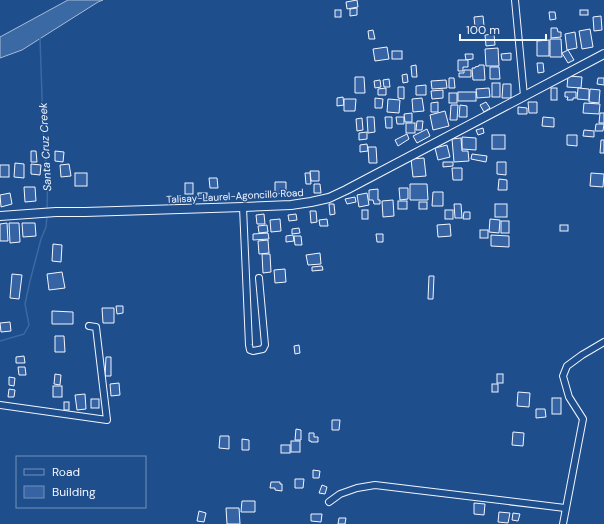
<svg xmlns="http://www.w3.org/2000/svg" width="604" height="524" font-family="'DM Sans',sans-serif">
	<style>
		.water { fill: #3b69a3; stroke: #a8bbd7 }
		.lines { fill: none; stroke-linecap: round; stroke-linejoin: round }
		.stream { stroke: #3b69a3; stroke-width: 1.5 }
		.building { fill: #3563a3; stroke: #f2f6ff }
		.minor-casing { stroke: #f2f6ff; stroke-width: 8 }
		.major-casing { stroke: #f2f6ff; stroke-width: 10 }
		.minor { stroke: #1f4e8c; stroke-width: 6 }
		.major { stroke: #1f4e8c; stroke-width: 8 }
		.labels { text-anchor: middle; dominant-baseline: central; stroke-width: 3; stroke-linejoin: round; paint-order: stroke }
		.street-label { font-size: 10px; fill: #f2f6ff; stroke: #1f4e8c }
		.water-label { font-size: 11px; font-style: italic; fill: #f2f6ff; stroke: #1f4e8c }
	</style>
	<rect width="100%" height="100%" fill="#1f4e8c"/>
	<path class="water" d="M68,0h35l-5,2 -76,48 -22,8v-21z"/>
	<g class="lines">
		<g class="stream">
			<path d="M40,38l4,118 4,12 -1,42"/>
			<path d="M0,341l24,-7 5,-9 -4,-21 5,-23 11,-42 5,-12 1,-11"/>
		</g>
	</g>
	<g class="building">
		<path d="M357,0l1,7 -11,2 -1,-7z"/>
		<path d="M357,8v7l-7,1v-7z"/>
		<rect x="335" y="10" width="6" height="7"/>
		<rect x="580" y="10" width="8" height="5"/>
		<path d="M549,12h6l1,7 -6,1z"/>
		<path d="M483,16l1,10 -9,1 -1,-10z"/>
		<path d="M601,16l1,14 -8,1 -1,-14z"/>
		<path d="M551,28h6l1,4h3v5l-10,1z"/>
		<path d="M590,29l3,18 -11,2 -3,-18z"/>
		<path d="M373,30l2,9h-6l-1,-8z"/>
		<path d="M575,32l2,16 -10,2 -2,-16z"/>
		<path d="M494,34l1,11 -9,1 -1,-11z"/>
		<path d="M550,39h11l1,18h-12z"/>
		<path d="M549,40v16h-12v-15z"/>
		<path d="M387,47l2,12 -14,2 -2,-12z"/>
		<path d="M498,48l1,18h-13l-1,-17z"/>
		<path d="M568,50l6,10 -6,3 -6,-10z"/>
		<rect x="392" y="51" width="10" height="8"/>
		<path d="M511,53v7h-9l-1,-6z"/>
		<path d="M465,54h8v5l-7,1z"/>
		<path d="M458,60h10v7h-5v4h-5z"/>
		<path d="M537,63h6l1,9 -6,1z"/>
		<path d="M416,65l1,12h-5l-1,-11z"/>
		<path d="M479,65h5l1,15h-12l-1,-12h3v-1l4,-1z"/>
		<path d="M490,67h9l1,12h-10z"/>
		<path d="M464,70h7v7h-12v-4h5z"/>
		<path d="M407,74l1,8 -5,1 -1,-8z"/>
		<path d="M568,76l14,1 -1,11 -14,-1z"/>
		<path d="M355,77h9l1,16h-10z"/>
		<path d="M449,78h5l1,10h-6z"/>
		<path d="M598,78h6v7l-7,-1z"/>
		<path d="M389,79l1,8h-6l-1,-7z"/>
		<path d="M380,80l1,7 -6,1 -1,-7z"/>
		<path d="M446,80l1,8 -15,1 -1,-8z"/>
		<rect x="492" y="83" width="8" height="14"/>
		<path d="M503,84h8v14h-9z"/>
		<path d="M426,85v10h-10v-9z"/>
		<path d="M398,87h6v12l-6,-1z"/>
		<path d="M386,88v7h-8v-6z"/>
		<path d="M489,88l1,9 -13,1 -1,-9z"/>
		<rect x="551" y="88" width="6" height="12"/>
		<path d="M578,88l11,1v11l-12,-1z"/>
		<path d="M590,89l10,1 -1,13 -10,-1z"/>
		<path d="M443,90v8l-11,1 -1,-8z"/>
		<rect x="458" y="92" width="18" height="9"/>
		<path d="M565,92h11v6h-3v2h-6l1,-3h-3z"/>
		<rect x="449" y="93" width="8" height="10"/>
		<path d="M343,97l1,8 -7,1v-8z"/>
		<path d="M375,98l8,1 -1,9h-7z"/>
		<path d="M422,98l2,13 -11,1 -1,-13z"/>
		<path d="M344,99h12l-1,12h-11z"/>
		<path d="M388,99l12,1 -1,13 -12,-1z"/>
		<path d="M438,102v10h-7v-9z"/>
		<path d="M486,102l4,6 -6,4 -4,-7z"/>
		<path d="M528,102h9v11h-8z"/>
		<path d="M584,103l16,1 -1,10 -16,-1z"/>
		<path d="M451,105h7l-1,15h-7z"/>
		<path d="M460,105l7,1v11h-8z"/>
		<path d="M518,107l9,1v6h-9z"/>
		<path d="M445,111l4,15 -16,4 -3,-15z"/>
		<path d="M412,113v9h-7l-1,-8z"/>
		<path d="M600,113h4v10h-5z"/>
		<path d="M367,117h7l1,15 -7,1z"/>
		<path d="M385,117h7v11h-6z"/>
		<path d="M396,117h8v7h-7z"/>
		<path d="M543,117l11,1v9l-12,-1z"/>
		<path d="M362,118l1,12 -6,1 -1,-12z"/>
		<path d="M417,121h6l-1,9h-6z"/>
		<rect x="406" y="123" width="9" height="10"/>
		<path d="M596,124h8l-1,7h-8z"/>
		<path d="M483,128l1,5 -6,2 -2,-5z"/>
		<path d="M427,129l3,7 -13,7 -4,-7z"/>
		<path d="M584,130l10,1v6l-11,-1z"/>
		<path d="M367,132v7l-8,1v-7z"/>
		<path d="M407,134l2,5 -11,7 -3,-6z"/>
		<rect x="492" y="135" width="13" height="14"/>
		<path d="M567,135h10v11l-10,-1z"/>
		<path d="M462,137l14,1v12l-14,-1z"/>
		<path d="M461,138l1,13h6l1,10 -15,1 -2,-23z"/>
		<path d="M601,140h3v13h-4z"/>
		<path d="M367,144l1,7 -8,1v-7z"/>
		<path d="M447,145l3,12 -12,3 -3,-12z"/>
		<path d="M368,147h8l1,16h-8z"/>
		<path d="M31,151h5l1,11h-6z"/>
		<path d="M55,151l9,1 -1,10 -8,-1z"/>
		<path d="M472,154l15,2 -1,6 -15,-3z"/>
		<path d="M424,158l2,18 -13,1 -2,-18z"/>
		<path d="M443,162h10v4l-10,1z"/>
		<path d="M497,162h9v13l-9,-1z"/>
		<path d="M15,163l9,1v14l-10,-1z"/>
		<path d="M31,164l10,1 -1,10 -9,-1z"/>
		<path d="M69,164l2,12 -10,1 -1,-12z"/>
		<rect x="0" y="165" width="9" height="12"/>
		<path d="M452,168h10v12h-9z"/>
		<path d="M310,171h9v10h-8z"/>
		<rect x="75" y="173" width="12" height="13"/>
		<path d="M305,173h5l1,11h-5z"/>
		<path d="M591,173l13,1 -1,13 -13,-1z"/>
		<path d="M209,178h8l1,10h-8z"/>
		<path d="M499,179l8,1v10h-9z"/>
		<path d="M275,182h11v11l-11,1z"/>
		<rect x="185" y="183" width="8" height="11"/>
		<path d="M314,184h6l1,9h-7z"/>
		<path d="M410,184h17l1,16h-18z"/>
		<path d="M24,187h11l1,14 -11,1z"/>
		<path d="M399,188h9v11l-8,1z"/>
		<path d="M378,189v11h2v4h-6l-1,-4h-4v-10z"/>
		<path d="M433,192h10v14h-11z"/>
		<path d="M10,193l2,11 -11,3 -1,-12z"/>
		<rect x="198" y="193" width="9" height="5"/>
		<path d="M367,193l2,12 -10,2 -2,-12z"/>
		<path d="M355,197l1,5 -9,2 -2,-5z"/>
		<path d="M393,200l1,16 -11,1 -1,-16z"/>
		<rect x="398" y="201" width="9" height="8"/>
		<rect x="419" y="202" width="8" height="7"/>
		<path d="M329,204h5l1,10 -5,1z"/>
		<path d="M454,204h7l1,14h-7z"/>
		<rect x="495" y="204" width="12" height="13"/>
		<rect x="362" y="210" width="6" height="9"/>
		<rect x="445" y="210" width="8" height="9"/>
		<path d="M310,211h6l1,11 -6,1z"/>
		<path d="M464,212h6v7h-7z"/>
		<path d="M264,214l1,10h-8l-1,-9z"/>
		<path d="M296,214l1,6 -8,1 -1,-6z"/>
		<path d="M280,219l1,12 -10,1 -1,-12z"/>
		<path d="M327,219l1,7h-8l-1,-6z"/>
		<path d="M490,219l10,1 -1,13 -10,-1z"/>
		<rect x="501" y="221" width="8" height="12"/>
		<path d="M7,223l1,18h-8v-17z"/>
		<path d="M9,223h10l1,19 -10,1z"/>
		<path d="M22,223h13l1,13 -13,1z"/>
		<path d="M450,224l1,12 -13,1 -1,-12z"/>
		<path d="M267,225l1,7 -9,1 -1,-7z"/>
		<rect x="560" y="225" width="8" height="6"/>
		<path d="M299,228l1,5 -8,1v-5z"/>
		<rect x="480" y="230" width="8" height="8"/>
		<path d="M268,233l1,6 -16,1v-6z"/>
		<path d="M376,234h7v8h-6z"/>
		<path d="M293,235l1,6 -8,1v-6z"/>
		<path d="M491,235l18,1v11l-18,-1z"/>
		<path d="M294,236h7l1,9h-7z"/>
		<path d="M268,240l1,13 -10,1 -1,-13z"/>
		<path d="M53,244l9,1 -1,17 -9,-1z"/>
		<path d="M320,253l1,11 -13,1 -2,-10z"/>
		<path d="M262,254h8l1,18 -8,1z"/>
		<path d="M322,266l1,4 -11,1v-4z"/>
		<path d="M285,269l1,13 -11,1 -1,-13z"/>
		<path d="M62,272l3,16 -16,2 -2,-16z"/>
		<path d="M12,274l10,1 -3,24 -9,-1z"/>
		<path d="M429,276h5l-1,23h-5z"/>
		<path d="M116,306h7v7l-6,1z"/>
		<path d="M102,308h12v15h-11z"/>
		<path d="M52,311l21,1v12h-21z"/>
		<path d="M10,322l1,9 -10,1 -1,-9z"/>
		<path d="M55,336h9l1,16h-10z"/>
		<path d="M299,345l1,8 -5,1 -1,-8z"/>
		<path d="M24,356l1,7h-9v-6z"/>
		<path d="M106,357h5v19h-6z"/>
		<path d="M18,367h7l1,8h-7z"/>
		<path d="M55,374l6,1 -1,10 -6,-1z"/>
		<rect x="497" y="374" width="6" height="9"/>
		<path d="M9,377l6,1 -1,8 -5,-1z"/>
		<path d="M119,383l1,12 -9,1 -1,-12z"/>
		<rect x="492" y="384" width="6" height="8"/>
		<rect x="53" y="386" width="9" height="11"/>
		<path d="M9,389l6,1 -1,7h-6z"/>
		<path d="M518,392l12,1 -1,14 -12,-1z"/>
		<path d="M85,394l1,15 -9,1 -2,-15z"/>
		<rect x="552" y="398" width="9" height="16"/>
		<rect x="91" y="399" width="8" height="9"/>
		<rect x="64" y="402" width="5" height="8"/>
		<path d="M536,409h9l1,8 -10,1z"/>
		<path d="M332,420h8l-1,10h-7z"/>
		<path d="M296,429l5,1v10h-6z"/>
		<path d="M513,432l11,1 -1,13 -11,-1z"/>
		<path d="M309,433h5v4h4v5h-7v-1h-2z"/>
		<path d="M220,436h9v13l-10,-1z"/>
		<path d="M242,439l7,1v10h-7z"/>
		<rect x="291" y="441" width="9" height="11"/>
		<rect x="281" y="445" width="9" height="8"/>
		<path d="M313,470l7,1 -1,7h-6z"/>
		<path d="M295,479h9l-1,9h-8z"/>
		<path d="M271,482h9v2h2v7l-7,-1v-2h-5z"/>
		<path d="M322,485l5,2 -2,7 -6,-1z"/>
		<path d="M242,501h13v11h-14z"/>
		<path d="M474,503l11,1 -1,11 -10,-1z"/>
		<path d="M226,508h13l1,16h-13z"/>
		<path d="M199,511l7,2 -2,9 -7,-1z"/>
		<path d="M499,512l11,1 -2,10 -10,-1z"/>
		<path d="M513,513l7,1 -2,7 -6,-1z"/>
		<path d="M311,514h11l-1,8 -10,-1z"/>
		<path d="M339,518h7l-1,6h-7z"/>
	</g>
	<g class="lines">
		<g class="minor-casing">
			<g id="minor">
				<path d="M515,0l9,96"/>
				<path d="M243,207l6,138 1,5 3,1 10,-2 2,-4 -6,-67"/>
				<path d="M0,405l107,15 -11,-93 -7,-1"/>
				<path d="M329,502l11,-8 17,-6 18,-3 190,23"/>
				<path d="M563,524l20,-105 -14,-22 -6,-21 4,-10 15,-11 22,-13"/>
			</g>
		</g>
		<g class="major-casing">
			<path id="major" d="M0,216l56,-4h29l158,-5 48,-2 20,-3 18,-4 17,-8 258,-136"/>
		</g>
		<use href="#minor" class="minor"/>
		<use href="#major" class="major"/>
	</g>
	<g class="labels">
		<g class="street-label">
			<text transform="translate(235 196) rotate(-3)">Talisay-Laurel-Agoncillo Road</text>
		</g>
		<g class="water-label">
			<text transform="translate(45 147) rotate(-93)">Santa Cruz Creek</text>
		</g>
	</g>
	<rect x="16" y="456" width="130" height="52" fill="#1f4e8c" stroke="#7391ba"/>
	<rect x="24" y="469" width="20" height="6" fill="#1f4e8c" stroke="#7391ba"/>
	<text x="52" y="476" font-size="12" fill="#f2f6ff">Road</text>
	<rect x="24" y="486" width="20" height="12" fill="#3563a3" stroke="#7391ba"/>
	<text x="52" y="496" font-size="12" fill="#f2f6ff">Building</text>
	<path d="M460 34v6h86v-6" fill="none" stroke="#f2f6ff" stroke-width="2"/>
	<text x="466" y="34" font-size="12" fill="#f2f6ff" stroke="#1f4e8c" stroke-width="3" paint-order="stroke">100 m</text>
</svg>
